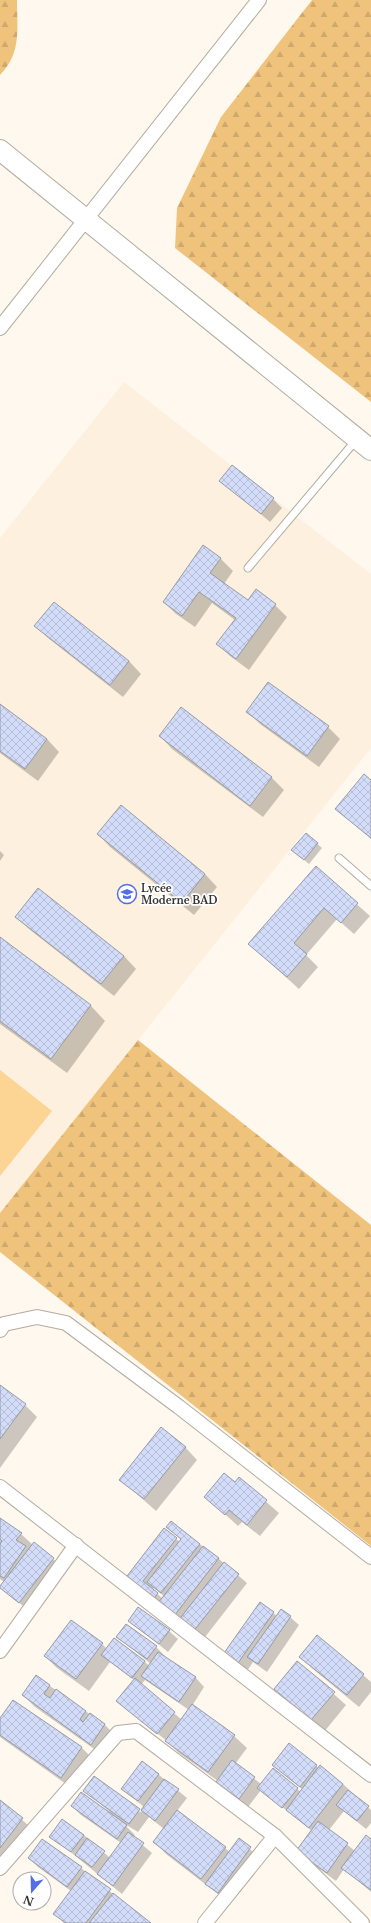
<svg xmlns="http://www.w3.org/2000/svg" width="371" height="1923" font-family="'Libre Baskerville',serif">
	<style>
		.built { fill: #fdf0de }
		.forest { fill: url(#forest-firs) }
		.green { fill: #fcd494 }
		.shadow { fill: #0003; fill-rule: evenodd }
		.building { fill: url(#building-cross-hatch); stroke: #969aa6 }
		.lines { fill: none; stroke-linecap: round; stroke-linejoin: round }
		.lane-casing { stroke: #b3aca0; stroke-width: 9 }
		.street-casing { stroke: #b3aca0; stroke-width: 16 }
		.secondary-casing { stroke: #b3aca0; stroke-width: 22 }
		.lane { stroke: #fff; stroke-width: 7 }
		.street { stroke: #fff; stroke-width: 14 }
		.secondary { stroke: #fff; stroke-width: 20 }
		.labels { text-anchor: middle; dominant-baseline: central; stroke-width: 3.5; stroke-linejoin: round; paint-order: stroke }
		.poi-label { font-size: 10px; font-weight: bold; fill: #36332e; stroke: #fff; text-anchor: start }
	</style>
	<defs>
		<pattern id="forest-firs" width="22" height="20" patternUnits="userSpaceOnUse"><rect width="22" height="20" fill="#f0c37c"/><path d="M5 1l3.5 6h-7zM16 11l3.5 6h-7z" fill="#cea86c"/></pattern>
		<pattern id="building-cross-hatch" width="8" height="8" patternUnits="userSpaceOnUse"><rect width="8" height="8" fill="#d3ddfa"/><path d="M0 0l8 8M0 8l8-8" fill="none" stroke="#b6bed7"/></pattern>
	</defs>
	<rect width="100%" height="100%" fill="#fff8ef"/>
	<path class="built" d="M124,382l247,192v174l-371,465v-675z"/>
	<g class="forest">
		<path d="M0,0h17c0,28 5,53 -17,75z"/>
		<path d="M312,0h59v402l-196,-154 2,-40 44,-91z"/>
		<path d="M138,1040l233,185v321l-371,-294v-39z"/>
	</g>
	<path class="green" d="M0,1070l52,41 -52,65z"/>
	<g class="shadow">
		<path d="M221,480l52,19 9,9 -12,14z"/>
		<path d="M204,546l17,13 12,12 -9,13 24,18 27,3 12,12 -38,53 -19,-14 -12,-12 17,-24 -23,-17 -17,24 -19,-13 -12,-12z"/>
		<path d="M36,626l93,35 12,13 -18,23 -75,-59z"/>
		<path d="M0,705l47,34 12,13 -21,29 -38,-28z"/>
		<path d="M248,712l80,15 12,12 -21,28 -59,-43z"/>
		<path d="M160,736l112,42 12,12 -21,27 -91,-68z"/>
		<path d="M371,781v58l-35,-30z"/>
		<path d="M121,806l84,68 12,13 -23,28 -84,-68 -12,-13z"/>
		<path d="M306,834l16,14 -13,16 -12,-10z"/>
		<path d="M0,851l4,4 -4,6z"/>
		<path d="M316,868l54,48 -16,18 -17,-15 -31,36 12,12 -19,22 -50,-45z"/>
		<path d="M17,917l107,39 12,13 -22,27 -85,-67z"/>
		<path d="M0,939l91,67 14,15 -38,52 -67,-49z"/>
		<path d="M0,1386l25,19 12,12 -37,51z"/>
		<path d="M185,1447l12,13 -41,51 -35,-31z"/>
		<path d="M240,1479l39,34 -19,23 -18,-14 -4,4 -32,-29 30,-13z"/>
		<path d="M0,1519l21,15 12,11 20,14 9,8 -34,43 -28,-23 4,-5 -4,-3z"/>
		<path d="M171,1522l48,37 28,24 -45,58 -68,-53 30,-58 16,12 2,-2 -14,-13zM154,1588l11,9 -2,2 -11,-10z"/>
		<path d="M261,1604l16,12 13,1 9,8 -32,47 -14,-10 -6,9 -13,-9z"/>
		<path d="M129,1620l40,11 9,8 -10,13z"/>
		<path d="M126,1625l30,22 9,9 -1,1 32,21 8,9 -12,19 42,30 13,12 -12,16 26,20 12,-15 28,23 2,-2 -30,-25 43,1 27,18 28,26v13l-5,6 -22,-18 -15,19 26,21 16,-11v52l-27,-23 -8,12 -30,-22 6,-28 -51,-41 -13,17 -22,-16 -8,-10 -39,-28 -12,-12 -41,-32 -9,-8 17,-21 -24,-18 -21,29 -32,-23 -12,-12 57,-12 5,5 37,12 5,5 2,-2 -34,-27zM145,1680l44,30 -7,10 -41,-35z"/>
		<path d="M301,1657l62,18 8,7v10l-12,15 -46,-38z"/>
		<path d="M298,1662l48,43 -22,27 -49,-43z"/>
		<path d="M36,1676l69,49 12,12 -13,19 -69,-49 -12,-12z"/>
		<path d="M13,1701l69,47 12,12 -21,29 -73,-52v-17z"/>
		<path d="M158,1774l29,24 -10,13 53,41 9,-12 20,17 -32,44 -61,-47 -12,-13 10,-12 -15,-12 -11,15 -15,-9 12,12 -2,2 19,16 -30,41 -71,-58 33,-1 26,23 11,-15 -40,-28 -9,-9 37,8 1,-2 -26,-22 57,22 3,-5 -22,-18z"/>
		<path d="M0,1801l35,30 -35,37z"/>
		<path d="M29,1858l52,10 68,55h-85l-9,-9 16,-23 -33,-24z"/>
	</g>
	<g class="building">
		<path d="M232,465l42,33 -13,16 -42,-33z"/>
		<path d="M203,545l18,13 -11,15 38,27 8,-11 20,15 -40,55 -20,-15 20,-26 -37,-26 -17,24 -19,-14z"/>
		<path d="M54,602l75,59 -19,24 -76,-59z"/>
		<path d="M268,682l61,44 -22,30 -61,-44z"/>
		<path d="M0,704l47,35 -22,30 -25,-18z"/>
		<path d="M181,707l91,70 -22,29 -91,-70z"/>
		<path d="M364,774l7,6v58l-36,-29z"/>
		<path d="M121,805l84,69 -23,29 -85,-69z"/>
		<path d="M306,833l12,10 -14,17 -13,-10z"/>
		<path d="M316,866l42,37 -17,20 -17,-15 -30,35 13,11 -20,23 -39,-33z"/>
		<path d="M38,888l86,68 -23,28 -86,-67z"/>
		<path d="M0,937l91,68 -40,54 -51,-38z"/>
		<path d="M0,1385l26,19 -26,35z"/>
		<path d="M161,1427l25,20 -42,52 -25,-19z"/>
		<path d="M224,1473l11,9 4,-5 28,23 -20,25 -18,-15 -4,5 -21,-18z"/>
		<path d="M0,1518l22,15 -6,7 10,6 -22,32 -4,-2v-32l2,-3 -2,-2z"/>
		<path d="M171,1521l29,23 -39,49 -14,-11 34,-43 -15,-12z"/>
		<path d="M164,1528l13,10 -34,43 15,12 -6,8 -28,-21z"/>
		<path d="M34,1542l20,16 -35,45 -19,-15v-2z"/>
		<path d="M203,1546l16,12 -45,58 -16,-13z"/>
		<path d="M224,1562l15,12 -47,59 -14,-12z"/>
		<path d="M260,1602l14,10 -36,51 -14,-10z"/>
		<path d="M138,1607l32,23 -11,14 -31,-23z"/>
		<path d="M281,1609l10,7 -33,48 -11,-7z"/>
		<path d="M71,1620l32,23 -27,36 -32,-23z"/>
		<path d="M126,1624l31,22 -10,13 -31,-22z"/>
		<path d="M317,1635l47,39 -17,21 -48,-38z"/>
		<path d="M114,1638l31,23 -13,17 -31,-23z"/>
		<path d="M158,1652l38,25 -17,25 -38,-26z"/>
		<path d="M297,1661l38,31 -24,28 -37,-31z"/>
		<path d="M36,1675l14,10 -6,9 6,4 6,-9 30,22 -6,8 3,3 7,-9 15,11 -14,21 -69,-50z"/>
		<path d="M135,1678l40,34 -18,22 -41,-33z"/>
		<path d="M13,1700l69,47 -21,31 -61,-43v-17z"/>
		<path d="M192,1704l43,31 -27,37 -43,-31z"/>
		<path d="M289,1743l28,22 -17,22 -28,-22z"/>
		<path d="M232,1760l23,17 -16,22 -23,-17z"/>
		<path d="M142,1761l17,13 -21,27 -17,-12z"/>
		<path d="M320,1765l23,19 -34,44 -23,-18z"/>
		<path d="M273,1768l25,20 -16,20 -25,-20z"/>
		<path d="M94,1776l46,33 -11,15 -46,-33z"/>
		<path d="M164,1779l15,10 -24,32 -14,-11z"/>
		<path d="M348,1790l21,16 -12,15 -21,-16z"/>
		<path d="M81,1792l46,33 -10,14 -46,-33z"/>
		<path d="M0,1800l23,18 -23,30z"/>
		<path d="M177,1810l49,37 -25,32 -48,-37z"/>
		<path d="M62,1819l22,16 -13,17 -22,-15z"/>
		<path d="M318,1821l30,22 -21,30 -31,-22z"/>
		<path d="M128,1832l16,11 -31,43 -16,-12z"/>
		<path d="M366,1835l5,4v51l-30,-22z"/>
		<path d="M87,1838l18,13 -13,16 -17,-12z"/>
		<path d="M239,1838l12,9 -33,46 -13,-9z"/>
		<path d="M42,1839l40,28 -15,20 -39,-29z"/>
		<path d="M85,1871l26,18 -25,34h-20l-13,-9z"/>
		<path d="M113,1893l38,30h-62z"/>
	</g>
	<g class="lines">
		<g class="lane-casing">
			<g id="lane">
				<path d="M248,568l109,-129"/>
				<path d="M339,858l32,28"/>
			</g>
		</g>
		<g class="street-casing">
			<g id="street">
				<path d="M0,328l259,-328"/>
				<path d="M0,1330l4,-6 33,-7 29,6 113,84 192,150"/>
				<path d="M0,1487l371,288"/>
				<path d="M0,1651l76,-106"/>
				<path d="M0,1868l118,-135 18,-2 139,105 87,87"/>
				<path d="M205,1923l70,-87"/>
			</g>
		</g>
		<g class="secondary-casing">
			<path id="secondary" d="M0,150l371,300"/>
		</g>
		<use href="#lane" class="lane"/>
		<use href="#street" class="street"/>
		<use href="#secondary" class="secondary"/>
	</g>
	<defs>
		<g id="school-ring" transform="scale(1)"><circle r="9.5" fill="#fff" stroke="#546fe5" stroke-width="1.5"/><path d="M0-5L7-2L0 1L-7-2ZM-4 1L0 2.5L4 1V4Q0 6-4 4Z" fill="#546fe5"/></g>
	</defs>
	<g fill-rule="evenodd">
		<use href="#school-ring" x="127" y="894"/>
	</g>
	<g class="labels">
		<g class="poi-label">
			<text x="141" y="888">Lycée<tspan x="141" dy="12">Moderne BAD</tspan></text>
		</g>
	</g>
	<g transform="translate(32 1891) rotate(200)"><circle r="19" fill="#ffffff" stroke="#afadab"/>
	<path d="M0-3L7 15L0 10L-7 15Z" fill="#546fe5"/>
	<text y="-6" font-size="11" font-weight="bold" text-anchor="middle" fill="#36332e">N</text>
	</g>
</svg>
